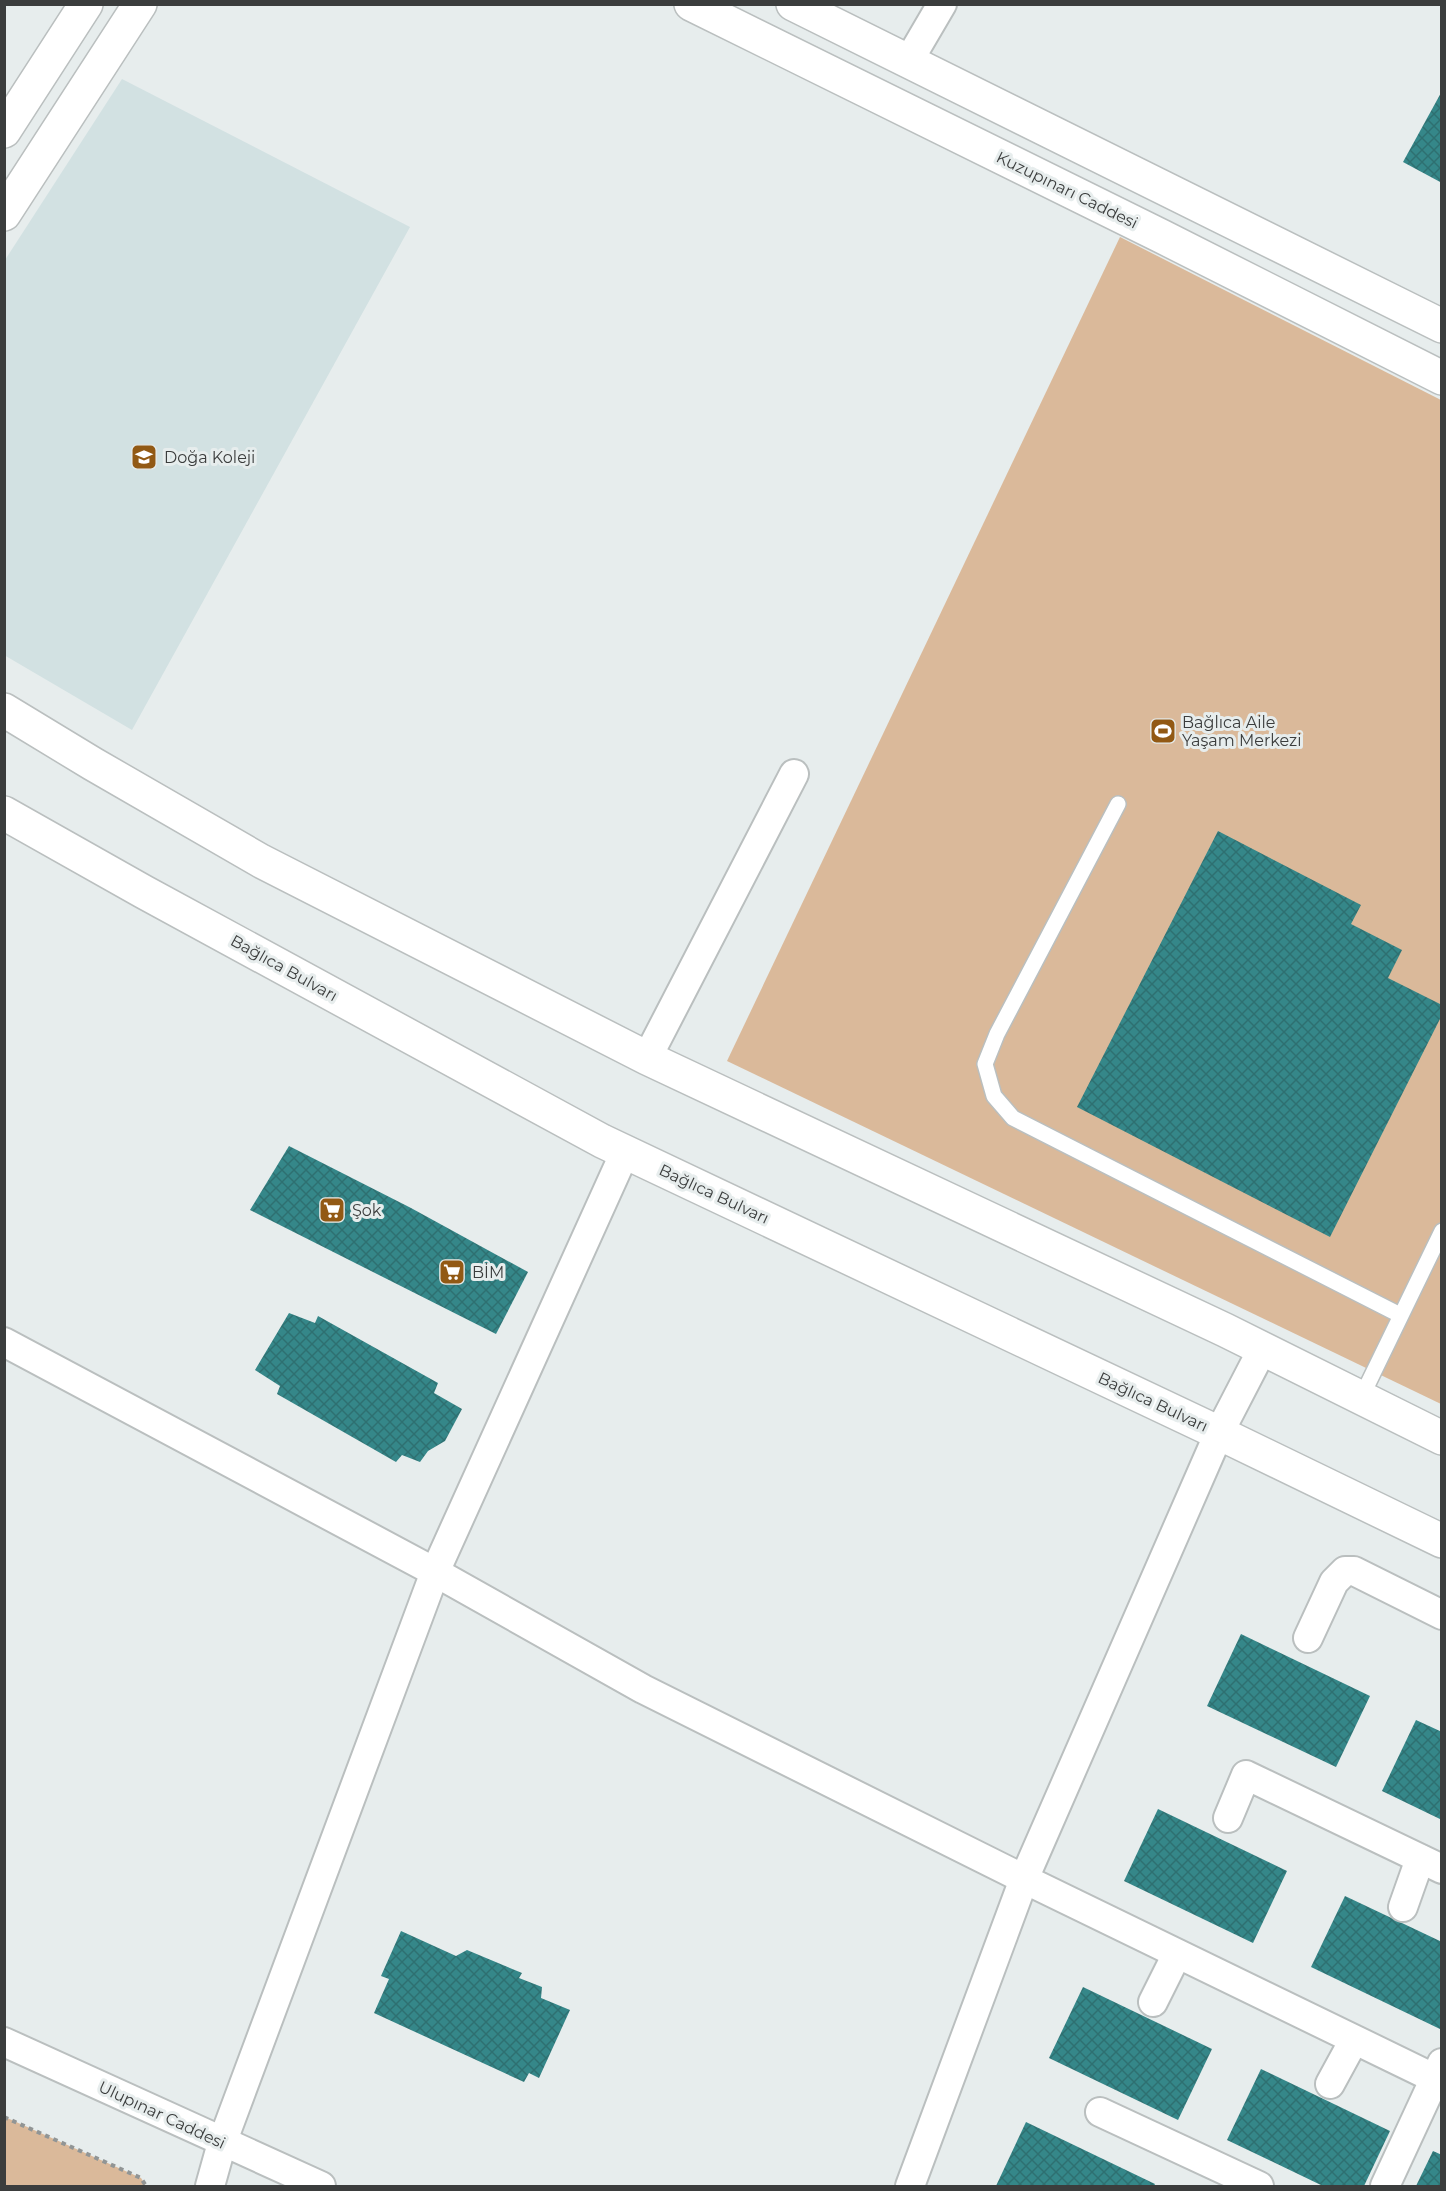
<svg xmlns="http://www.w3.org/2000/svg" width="1446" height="2191" font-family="Montserrat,sans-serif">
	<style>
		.built { fill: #d2e1e2 }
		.green { fill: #dab99a }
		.building { fill: url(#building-cross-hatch) }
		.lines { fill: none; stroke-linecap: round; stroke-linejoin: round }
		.lane-casing { stroke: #babfbf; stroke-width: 18 }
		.street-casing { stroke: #babfbf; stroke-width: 32 }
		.secondary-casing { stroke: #babfbf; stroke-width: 36 }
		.primary-casing { stroke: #babfbf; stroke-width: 36 }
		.path { stroke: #919595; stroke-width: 4; stroke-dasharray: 4.5 4.5; stroke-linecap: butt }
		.lane { stroke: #fff; stroke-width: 15 }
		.street { stroke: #fff; stroke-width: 28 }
		.secondary { stroke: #fff; stroke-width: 33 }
		.primary { stroke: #fff; stroke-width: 33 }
		.labels { text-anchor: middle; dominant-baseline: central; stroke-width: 6; stroke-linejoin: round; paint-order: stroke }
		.street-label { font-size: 16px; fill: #3b3d3d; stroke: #e7eded }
		.poi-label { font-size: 16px; fill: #3b3d3d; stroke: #e7eded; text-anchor: start }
	</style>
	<defs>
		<pattern id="building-cross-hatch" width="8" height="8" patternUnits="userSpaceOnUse" patternTransform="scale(1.5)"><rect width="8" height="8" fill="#358789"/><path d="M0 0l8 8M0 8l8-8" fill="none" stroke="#2e7071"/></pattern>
	</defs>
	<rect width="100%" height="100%" fill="#e7eded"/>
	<path class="built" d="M122,79l288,148 -278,503 -128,-75 1,-395z"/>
	<g class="green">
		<path d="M1120,237l321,163v1004l-714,-343z"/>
		<path d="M5,2117l136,61 5,8h-141z"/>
	</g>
	<g class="building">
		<path d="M1442,91v92l-39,-21z"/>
		<path d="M1218,831l143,74 -10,19 51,26 -14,28 54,27v10l-112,222 -253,-130z"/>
		<path d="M289,1146l122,62 117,64 -32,62 -246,-124z"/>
		<path d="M289,1313l26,10 3,-7 120,67 -4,10 28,16 -17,32 -17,10 -8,11 -18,-7 -6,7 -119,-68 3,-8 -25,-16z"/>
		<path d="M1241,1634l129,62 -34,71 -129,-61z"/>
		<path d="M1416,1720l26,12v88l-60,-29z"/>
		<path d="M1158,1809l129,62 -34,72 -129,-62z"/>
		<path d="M1345,1896l97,46v83l-2,4 -129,-62z"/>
		<path d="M401,1931l55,25 11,-6 55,23 -3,5 23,9 -1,11 29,12 -31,68 -10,-5 -5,9 -150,-69 15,-34 -8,-3z"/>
		<path d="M1083,1987l129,62 -34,71 -129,-62z"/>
		<path d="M1261,2069l129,62 -26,55h-41l-96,-46z"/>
		<path d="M1026,2122l129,62 -1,2h-158z"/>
		<path d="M1433,2151l9,4v31h-26z"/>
	</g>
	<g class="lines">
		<g class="lane-casing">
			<g id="lane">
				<path d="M1118,804l-121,230 -12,30 9,32 19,22 387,197"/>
				<path d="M1361,1398l81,-167"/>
			</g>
		</g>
		<g class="street-casing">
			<g id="street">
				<path d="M908,62l34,-58"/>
				<path d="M647,1058l147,-284"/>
				<path d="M4,1342l431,230 208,117 381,190 418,203"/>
				<path d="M1308,1638l26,-56 11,-11h9l88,44"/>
				<path d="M1228,1818l18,-43 196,94"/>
				<path d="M1403,1907l17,-48"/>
				<path d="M1153,2002l24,-48"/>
				<path d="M4,2042l317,144"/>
				<path d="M1330,2084l24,-44"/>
				<path d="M1100,2112l159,74"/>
				<path d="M210,2186l12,-43 213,-571 190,-420"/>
				<path d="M910,2186l114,-307 195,-446 44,-85"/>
				<path d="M1385,2186l57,-123"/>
			</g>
		</g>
		<g class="secondary-casing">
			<g id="secondary">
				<path d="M691,4l470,232 281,142"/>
				<path d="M793,4l649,322"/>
				<path d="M4,131l82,-127"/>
				<path d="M4,214l136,-210"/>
			</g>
		</g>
		<g class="primary-casing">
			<g id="primary">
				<path d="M4,710l89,54 168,97 386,197 578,272 217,108"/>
				<path d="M4,813l140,79 458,249 617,292 223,108"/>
			</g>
		</g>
		<path class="path" d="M4,2117l137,61 5,8"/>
		<use href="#lane" class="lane"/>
		<use href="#street" class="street"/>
		<use href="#secondary" class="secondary"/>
		<use href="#primary" class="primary"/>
	</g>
	<defs>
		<g id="school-square" transform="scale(1.35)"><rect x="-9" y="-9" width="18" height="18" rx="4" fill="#925914" stroke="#e7eded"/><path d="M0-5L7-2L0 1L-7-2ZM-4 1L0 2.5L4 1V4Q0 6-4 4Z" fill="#fff"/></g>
		<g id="stadium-square" transform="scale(1.35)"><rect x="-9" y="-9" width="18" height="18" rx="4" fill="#925914" stroke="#e7eded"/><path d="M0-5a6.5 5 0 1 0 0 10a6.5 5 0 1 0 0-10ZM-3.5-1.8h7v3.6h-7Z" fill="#fff"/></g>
		<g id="supermarket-square" transform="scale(1.35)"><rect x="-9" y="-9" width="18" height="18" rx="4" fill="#925914" stroke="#e7eded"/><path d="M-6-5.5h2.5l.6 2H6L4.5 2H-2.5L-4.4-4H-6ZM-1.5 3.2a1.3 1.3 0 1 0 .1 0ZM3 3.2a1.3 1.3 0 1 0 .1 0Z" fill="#fff"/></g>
	</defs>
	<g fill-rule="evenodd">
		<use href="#school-square" x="144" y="457"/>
		<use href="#stadium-square" x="1163" y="731"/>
		<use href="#supermarket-square" x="332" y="1210"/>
		<use href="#supermarket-square" x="452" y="1272"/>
	</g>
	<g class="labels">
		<g class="street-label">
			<text transform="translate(1067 190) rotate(26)">Kuzupınarı Caddesi</text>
			<text transform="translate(284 968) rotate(29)">Bağlıca Bulvarı</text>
			<text transform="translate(714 1194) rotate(25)">Bağlıca Bulvarı</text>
			<text transform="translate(1153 1402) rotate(25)">Bağlıca Bulvarı</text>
			<text transform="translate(162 2115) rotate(25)">Ulupınar Caddesi</text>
		</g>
		<g class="poi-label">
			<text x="164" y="457">Doğa Koleji</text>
			<text x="1182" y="722">Bağlıca Aile<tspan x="1182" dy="18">Yaşam Merkezi</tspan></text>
			<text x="352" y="1210">Şok</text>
			<text x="472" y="1272">BİM</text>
		</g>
	</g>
	<rect width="1446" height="2191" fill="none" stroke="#3b3d3d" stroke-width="12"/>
</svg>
